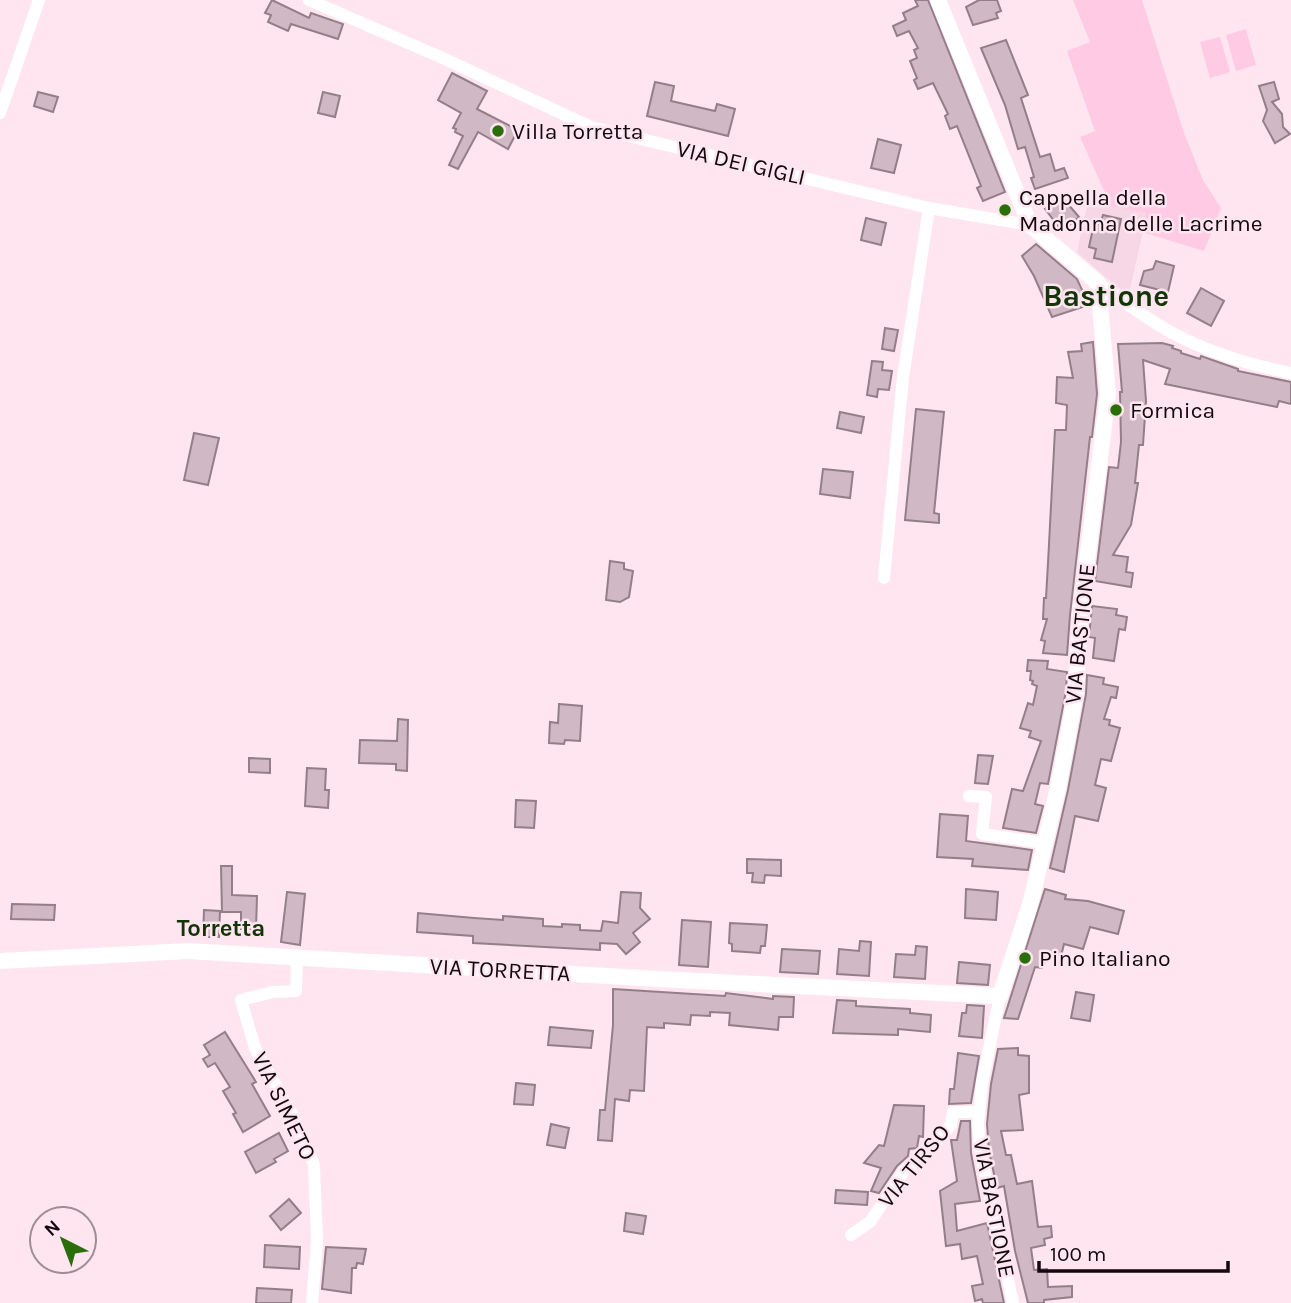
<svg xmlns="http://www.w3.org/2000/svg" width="1291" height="1303" font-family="Karla,sans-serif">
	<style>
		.built { fill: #f7d7e5 }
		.green { fill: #ffcae3 }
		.building { fill: #d0b9c4; stroke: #947e88; stroke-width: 2 }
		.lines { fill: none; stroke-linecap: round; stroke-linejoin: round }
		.minor { stroke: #fff; stroke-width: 12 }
		.tertiary { stroke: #fff; stroke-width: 16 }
		.poi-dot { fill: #2a6e09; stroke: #fee5f0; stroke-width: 2.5 }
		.labels { text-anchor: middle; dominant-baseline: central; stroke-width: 5; stroke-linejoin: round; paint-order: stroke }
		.poi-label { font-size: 23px; fill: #11090d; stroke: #fee5f0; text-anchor: start }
		.street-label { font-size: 23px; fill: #11090d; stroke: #fee5f0 }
		.neighbourhood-label { font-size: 24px; font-weight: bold; fill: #133407; stroke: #fee5f0 }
		.district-label { font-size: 30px; font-weight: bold; fill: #133407; stroke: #fee5f0 }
	</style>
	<rect width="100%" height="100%" fill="#fee5f0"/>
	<path class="built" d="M1088,201l59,12 -18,81 -13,-8 -39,-34z"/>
	<g class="green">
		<path d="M1073,0h69l42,133 19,47 18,28 -17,43 -62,-19 4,-19 -35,-7 -31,-69 15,-6 -28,-80 23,-9z"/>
		<path d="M1246,29l10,36 -20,6 -10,-36z"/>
		<path d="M1220,37l10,35 -20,6 -10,-36z"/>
	</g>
	<g class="building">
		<path d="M272,0l37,18 2,-5 32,11 -5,15 -47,-15 -3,7 -20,-9 3,-7 -6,-2z"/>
		<path d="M915,0h13l77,192 -22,9 -6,-13 4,-2 -24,-60 -7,3 -5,-13 3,-2 -15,-31 -15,6 -4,-9 3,-2 -7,-17 7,-3 -3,-8 4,-2 -9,-17 -12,5 -4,-10 13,-6 -3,-7 15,-7z"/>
		<path d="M979,0h18l4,11 -5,2 2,5 -25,7 -7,-18z"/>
		<path d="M1006,40l22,55 -7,3 19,59 10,-3 5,17 9,-3 4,10 -33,11 -4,-11 3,-1 -9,-30 -7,2 -13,-44 -24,-57z"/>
		<path d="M452,73l35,18 -10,18 41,21 -10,19 -30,-17 -20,37 -9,-4 14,-29 -8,-4 1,-3 -3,-1 8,-15 -23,-13z"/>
		<path d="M655,82l19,4 -3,15 44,10 2,-7 18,5 -7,27 -81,-20z"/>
		<path d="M1274,82l5,17 -7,3 10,12 1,13 7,7 -15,9 -12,-22 4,-11 -8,-24z"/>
		<path d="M38,92l20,5 -5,15 -19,-6z"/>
		<path d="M323,92l17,4 -5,21 -17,-4z"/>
		<path d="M878,139l23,6 -7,28 -23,-5z"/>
		<path d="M1061,196l18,21 -17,14 -17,-22z"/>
		<path d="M1103,215l18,4 -9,43 -18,-4 2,-9 -7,-2 5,-23h6z"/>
		<path d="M866,218l20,5 -5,22 -20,-5z"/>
		<path d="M1036,244l41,35 12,26 -37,12 -18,-41 -12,-20z"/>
		<path d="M1156,261l18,5 -6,26 -28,-7 4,-14 9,-2z"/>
		<path d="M1201,288l23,13 -13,25 -24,-13z"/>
		<path d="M885,328l13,2 -4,21 -12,-2z"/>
		<path d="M1093,342l4,52 -5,43h-2l-20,178 -3,40 -24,-2 2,-12 -4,-1 6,-21h-4l1,-21h2l2,-35 7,-133h11l1,-25 -11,-2 1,-26 16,1 -5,-26 14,-1 -1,-7z"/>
		<path d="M1162,343l11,3 -1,2 9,3v2l19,6 1,-3 37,13v2l53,11v22l-12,-3 -2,6 -112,-23 5,-15 -27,-9 3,41 -3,44h-4l-4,38h3l-7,42 -18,30 15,2 -2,15 7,1 -2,14 -36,-6 14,-114 9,1 3,-26 -1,-50h2l-4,-48z"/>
		<path d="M872,361l11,1 -1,8 10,1 -3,19 -11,-1 -1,8 -10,-2z"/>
		<path d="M916,409l28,3 -10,101 5,1v9l-34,-3z"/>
		<path d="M840,412l24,5 -3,16 -24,-5z"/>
		<path d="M194,433l25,5 -11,47 -24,-5z"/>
		<path d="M823,469l30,3 -3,26 -30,-4z"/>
		<path d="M610,561l14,2v6l9,2 -4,26 -9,5 -14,-2z"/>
		<path d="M1092,606l25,3 -1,6 11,2 -2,13 -6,-1 -5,32 -21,-3 2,-20 -6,-1z"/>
		<path d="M1028,660l20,1 -1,8 20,3 -1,19 -18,93 -8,-1 -5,21 8,2 -7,27 -33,-5 9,-39 11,2 18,-50 -12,-4 2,-6 -11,-3 8,-25 5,2 4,-19 -5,-2 1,-3 -3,-1 1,-9h-4z"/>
		<path d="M1087,675l17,3 -1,6 15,3 -2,11 -5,-1 -7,22 6,1 -1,5 11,3 -9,33 -10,-2 -6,26 11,3 -8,33 -23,-5 -11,56 -14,-4 18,-78 18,-96z"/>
		<path d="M559,704l23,2 -2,35 -15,-1 -1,4 -15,-1 1,-21 8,1z"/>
		<path d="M398,719l10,1 -1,51 -11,-1v-6l-37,-1 1,-23 37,1z"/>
		<path d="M978,755l15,1 -5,28 -13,-1z"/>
		<path d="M249,758l21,1v14l-21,-1z"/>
		<path d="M307,768l19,1 -1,21h4l-1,18 -23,-2z"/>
		<path d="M516,800l20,1 -2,27 -19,-1z"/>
		<path d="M940,814l28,2 -2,25 66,9 -4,20 -56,-4 1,-7 -36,-2z"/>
		<path d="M747,859l34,1v16l-16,-1 -1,8 -12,-1 1,-9h-6z"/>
		<path d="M221,866h11v29l25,1 -1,33h-15v-17h-19z"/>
		<path d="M966,889l32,3 -2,28 -31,-2z"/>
		<path d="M1045,889l21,6 -1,4 23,2 36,10 -6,23 -28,-7 -7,22 -19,-5 -3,12 -11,-3 -8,15 -7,-1 -17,52 -14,-1z"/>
		<path d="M287,892l18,2 -5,51 -19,-3z"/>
		<path d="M621,892l20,1 -1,15 10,11 -17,14 7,9 -14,12 -9,-10 -17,-1v7l-127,-7v-7l-56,-4 1,-19 56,5 29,2v-4l40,3v7l19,1v-3l18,1v5l21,1 2,-10 15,2z"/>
		<path d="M12,904l43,1 -1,15 -43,-1z"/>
		<path d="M204,910l16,1 -1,26h-16z"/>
		<path d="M682,920l29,2 -3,45 -29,-2z"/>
		<path d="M730,923l37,2 -2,21h-4l-1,7 -28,-2v-7l-3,-1z"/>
		<path d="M860,941l11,1 -2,34 -32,-2 2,-25 20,2z"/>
		<path d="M916,946l11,1 -2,32 -31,-2 2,-23 19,1z"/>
		<path d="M782,949l38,2 -2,23 -38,-2z"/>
		<path d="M959,962l31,3 -2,20 -31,-2z"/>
		<path d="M613,989l112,7 1,-3 47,6v-3l21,1 -1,20h-14l-1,13 -49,-5 1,-12 -20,-1v4l-19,-1 -1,10 -26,-2v5l-17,-1 -3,64 -14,-1 -1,11 -14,-2 -3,42 -14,-1 2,-30h5l8,-85z"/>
		<path d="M1076,992l18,3 -4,26 -19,-3z"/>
		<path d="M837,1000l19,1v5l54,3v4l21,2 -1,17 -32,-3v6l-65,-2z"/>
		<path d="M967,1005l17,1 -2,32 -23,-2 3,-23h4z"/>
		<path d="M550,1027l43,4 -2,17 -43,-3z"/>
		<path d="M225,1032l31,50 -4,2 18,32 -27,16 -10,-18 3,-1 -13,-22 7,-4 -15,-24 -7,4 -5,-8 7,-4 -6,-10z"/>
		<path d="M1018,1048v7l11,1v37l-10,2 4,35 -22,1 5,24h5l6,29 15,-3 6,46 13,-1 1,11 -8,2 1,6 -14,3 3,22 13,-1 1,18 24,-1v11l-28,3v3h-16l-13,-52 -11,-65 -7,2 -8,-37 -2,-27 4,-40 7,-35z"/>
		<path d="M958,1053l21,3 -8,47 -22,1 1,-15h4z"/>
		<path d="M516,1083l19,2 -2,20 -19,-1z"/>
		<path d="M894,1105l30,1 -1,31 -4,-1 -2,12 -8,1 -1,7 -11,10 -18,27 -8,-2 10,-23 -17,-5 15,-18 5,1z"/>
		<path d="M961,1121h9l1,32 9,48 -25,3 2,27 30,-8 17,80h-21l-1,-4 -7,2 -3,-15 11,-2 -6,-28 -15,3 -2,-15 -14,2 -6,-55 17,-10 -6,-41h6z"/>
		<path d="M551,1124l18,4 -4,20 -18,-3z"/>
		<path d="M279,1133l9,18 -14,8 2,3 -20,11 -11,-21z"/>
		<path d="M836,1190l32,2 -1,13 -32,-2z"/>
		<path d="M289,1199l12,14 -20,17 -11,-14z"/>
		<path d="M626,1213l20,3 -3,18 -19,-3z"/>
		<path d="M265,1245l35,2 -1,22 -35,-2z"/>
		<path d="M326,1247l40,2 -3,15 -6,-1 -1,5h-4l-1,25 -29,-4z"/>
		<path d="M257,1288l35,2 -1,13h-35z"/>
	</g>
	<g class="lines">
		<g class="minor">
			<path d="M309,0l136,59 146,68 338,81 101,17"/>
			<path d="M0,113l39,-113"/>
			<path d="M1098,283c20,14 39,29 59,41 40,25 88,40 134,49"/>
			<path d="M884,578l19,-201 26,-169"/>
			<path d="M969,796l17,1 -4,37 62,9"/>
			<path d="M297,958l-1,33 -23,1 -32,8 14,48 37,66 22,51 3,76 -5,62"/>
			<path d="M1000,996l-18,87 -4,41 2,28 33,151"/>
			<path d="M851,1235l19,-13 34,-51 27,-23 20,-23 2,-13h26"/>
		</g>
		<path class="tertiary" d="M0,961l188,-10 470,28 342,17 30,-91 28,-117 18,-96 4,-76 28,-222 -10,-111 -68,-58 -92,-225"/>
	</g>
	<g class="poi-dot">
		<circle cx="498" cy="131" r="7"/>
		<circle cx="1005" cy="210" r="7"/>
		<circle cx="1116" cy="410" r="7"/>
		<circle cx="1025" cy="958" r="7"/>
	</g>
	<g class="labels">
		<g class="poi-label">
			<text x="512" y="131">Villa Torretta</text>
			<text x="1019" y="197">Cappella della<tspan x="1019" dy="26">Madonna delle Lacrime</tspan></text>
			<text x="1130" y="410">Formica</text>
			<text x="1039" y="958">Pino Italiano</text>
		</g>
		<g class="street-label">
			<text transform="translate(741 163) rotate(13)">VIA DEI GIGLI</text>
			<text transform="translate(1080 634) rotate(-84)">VIA BASTIONE</text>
			<text transform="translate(500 970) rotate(3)">VIA TORRETTA</text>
			<text transform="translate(284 1106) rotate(64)">VIA SIMETO</text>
			<text transform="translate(914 1166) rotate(-51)">VIA TIRSO</text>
			<text transform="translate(994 1208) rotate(79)">VIA BASTIONE</text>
		</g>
		<g class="neighbourhood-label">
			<text x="221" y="928">Torretta</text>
		</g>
		<g class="district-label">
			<text x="1106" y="296">Bastione</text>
		</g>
	</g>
	<g transform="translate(63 1240) rotate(318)"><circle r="33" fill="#fee5f0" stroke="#9f8d95" stroke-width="2"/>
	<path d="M0-5L12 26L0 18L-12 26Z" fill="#2a6e09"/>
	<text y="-10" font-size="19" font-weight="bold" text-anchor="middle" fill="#11090d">N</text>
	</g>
	<path d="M1039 1261v10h189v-10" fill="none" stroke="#11090d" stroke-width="3.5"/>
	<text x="1050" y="1261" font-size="21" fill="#11090d" stroke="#fee5f0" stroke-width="5" paint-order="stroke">100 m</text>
</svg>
